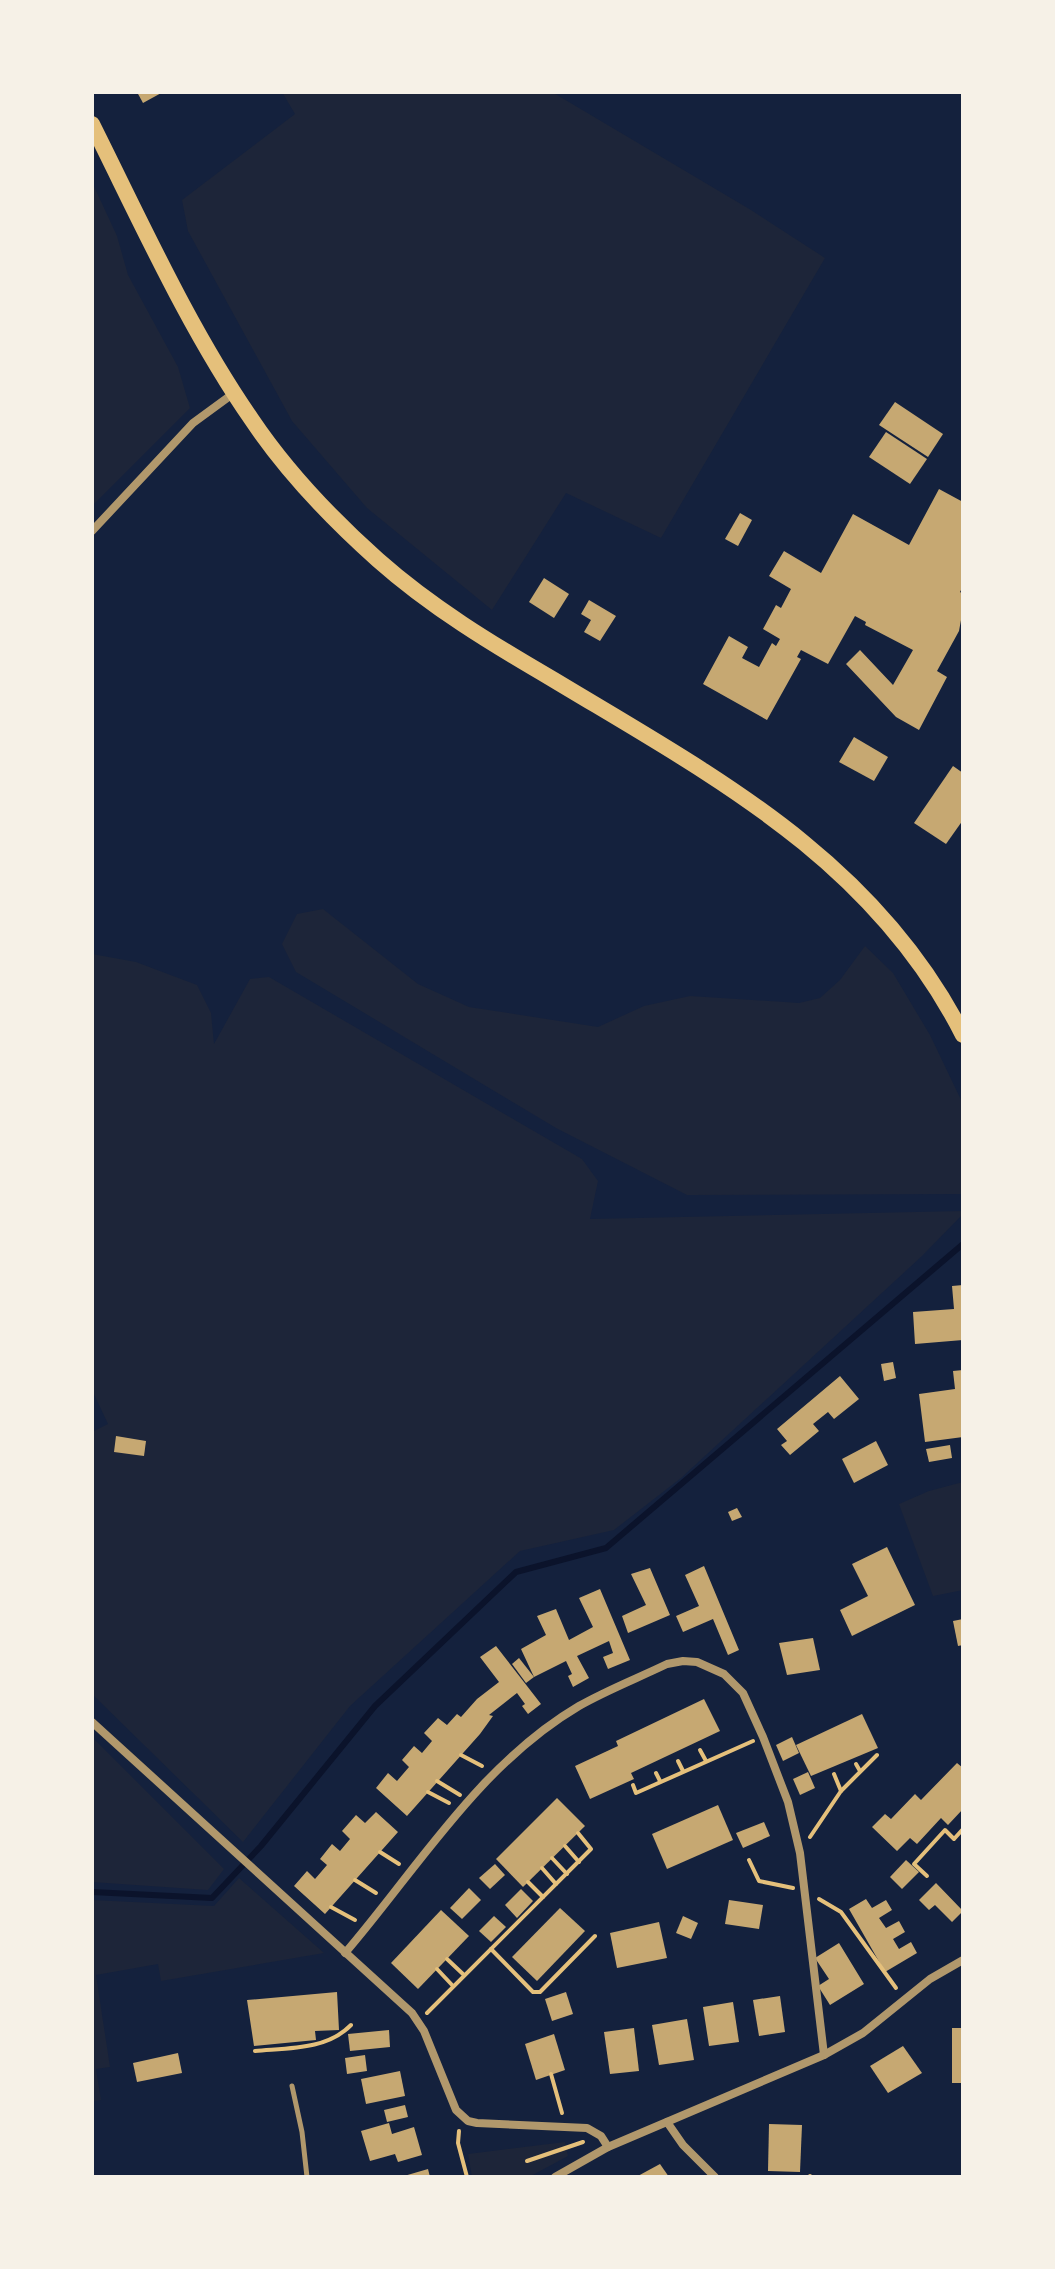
<svg xmlns="http://www.w3.org/2000/svg" width="1055" height="2269" font-family="Karla,sans-serif">
	<style>
		.green { fill: #1d2539 }
		.lines { fill: none; stroke-linecap: round; stroke-linejoin: round }
		.stream { stroke: #0b132b; stroke-width: 6 }
		.building { fill: #c6a872 }
		.path { stroke: #e5c07b; stroke-width: 4 }
		.service { stroke: #b1986c; stroke-width: 5 }
		.minor { stroke: #b1986c; stroke-width: 8 }
		.primary { stroke: #e5c07b; stroke-width: 16 }
	</style>
	<rect width="100%" height="100%" fill="#14213d"/>
	<g class="green">
		<path d="M282,92h270l199,118 74,48 -164,280 -95,-45 -74,117 -125,-102 -75,-87 -104,-190 -6,-31 113,-86z"/>
		<path d="M92,182l25,54 11,39 50,92 12,41 -98,98z"/>
		<path d="M323,909l95,75 51,23 129,20 46,-21 46,-10 109,7 21,-5 20,-18 25,-34 28,27 37,62 33,69v90l-276,1 -131,-67 -260,-156 -14,-28 15,-30z"/>
		<path d="M92,954l44,8 61,23 14,28 3,31 36,-65 19,-2 313,182 16,22 -8,38 373,-8v3l-41,42 -241,222 -67,52 -94,21 -170,155 -107,136 -151,-148v-262l16,-8 -16,-34z"/>
		<path d="M963,1482v108l-30,6 -34,-92 30,-13z"/>
		<path d="M92,1737l132,132 -16,21 -116,-8z"/>
		<path d="M239,1878l85,75 -163,28 -3,-17 -62,11 14,92 -14,2 5,31 -9,1v-201l122,6z"/>
		<path d="M565,2142l3,14 -39,21h-57l-4,-23z"/>
	</g>
	<g class="lines">
		<path class="stream" d="M92,1892l120,6 49,-52 114,-140 141,-134 90,-24 357,-304"/>
	</g>
	<g class="building">
		<path d="M137,92h26l-20,11z"/>
		<path d="M895,402l48,32 -15,23 -49,-32z"/>
		<path d="M886,432l41,27 -17,25 -41,-27z"/>
		<path d="M939,489l24,13v84l-3,6 3,2v15l-4,22 -22,40 10,6 -28,53 -23,-13 -50,-53 14,-14 33,35 20,-35 -48,-25 1,-3 -11,-6 -27,48 -27,-14 -4,7 4,2 -34,61 -64,-36 26,-48 19,11 -6,11 17,9 13,-24 4,3 4,-7 -17,-10 13,-24 5,3 10,-19 -22,-13 15,-25 37,22 32,-59 56,31z"/>
		<path d="M740,513l12,7 -14,26 -13,-7z"/>
		<path d="M544,578l25,16 -15,24 -25,-16z"/>
		<path d="M589,600l27,16 -16,25 -16,-9 7,-12 -10,-6z"/>
		<path d="M854,737l34,20 -14,24 -35,-19z"/>
		<path d="M953,766l10,7v47l-17,24 -32,-21z"/>
		<path d="M963,1285v55l-48,4 -2,-32 41,-3 -2,-23z"/>
		<path d="M893,1362l3,16 -12,3 -3,-17z"/>
		<path d="M963,1370v67l-38,5 -6,-48 36,-5 -2,-18z"/>
		<path d="M840,1376l19,23 -25,20 -6,-7 -15,12 6,7 -29,24 -9,-10 6,-4 -10,-12z"/>
		<path d="M116,1436l30,5 -2,15 -30,-4z"/>
		<path d="M876,1441l12,24 -34,18 -12,-24z"/>
		<path d="M950,1445l2,13 -23,4 -3,-13z"/>
		<path d="M737,1508l5,9 -10,4 -4,-9z"/>
		<path d="M887,1547l28,58 -63,31 -12,-26 28,-14 -16,-32z"/>
		<path d="M704,1566l35,84 -11,5 -15,-36 -30,13 -7,-16 23,-10 -14,-31z"/>
		<path d="M650,1568l20,47 -42,18 -6,-17 24,-11 -15,-31z"/>
		<path d="M600,1589l30,71 -22,9 -5,-12 10,-4 -4,-12 -32,15 12,22 -16,9 -5,-11 4,-2 -6,-13 -32,16 -13,-28 25,-14 -9,-19 19,-7 13,31 24,-13 -14,-29z"/>
		<path d="M963,1619v26l-5,1 -5,-25z"/>
		<path d="M813,1638l7,32 -33,5 -8,-32z"/>
		<path d="M496,1646l45,58 -13,10 -6,-8 3,-2 -8,-11 -28,22 4,1 -13,18 -73,82 -31,-28 12,-15 9,8 12,-14 -7,-7 12,-14 8,7 10,-12 -8,-8 14,-15 9,7 10,-11 4,3 16,-18 22,-17 -19,-25z"/>
		<path d="M519,1658l15,19 -8,6 -14,-19z"/>
		<path d="M704,1699l16,32 -89,42 3,6 -44,20 -15,-33 43,-20 -2,-5z"/>
		<path d="M862,1714l16,34 -67,28 -15,-31z"/>
		<path d="M792,1737l7,16 -16,8 -7,-16z"/>
		<path d="M957,1763l6,5v41l-15,16 -7,-7 -24,26 -7,-6 -13,13 -25,-24 13,-13 6,5 24,-25 6,6z"/>
		<path d="M808,1772l7,16 -15,7 -7,-16z"/>
		<path d="M557,1798l28,28 -62,61 -27,-28z"/>
		<path d="M718,1805l15,35 -66,29 -15,-35z"/>
		<path d="M376,1812l22,20 -73,82 -31,-28 13,-15 8,8 12,-14 -7,-6 12,-15 8,7 10,-12 -8,-8 14,-16 9,8z"/>
		<path d="M764,1822l6,14 -27,12 -7,-15z"/>
		<path d="M906,1860l13,12 -17,17 -12,-12z"/>
		<path d="M495,1864l10,11 -15,14 -11,-11z"/>
		<path d="M936,1883l27,28 -11,11 -17,-17 -6,5 -10,-10z"/>
		<path d="M469,1888l12,12 -19,19 -12,-11z"/>
		<path d="M521,1889l12,12 -16,17 -12,-13z"/>
		<path d="M866,1899l6,9 14,-8 6,10 -13,8 7,10 13,-7 6,11 -12,7 6,10 12,-7 6,11 -32,19 -36,-63z"/>
		<path d="M729,1900l34,5 -4,24 -34,-5z"/>
		<path d="M560,1908l25,23 -48,50 -25,-24z"/>
		<path d="M441,1910l28,26 -51,53 -27,-26z"/>
		<path d="M494,1916l12,11 -15,15 -12,-11z"/>
		<path d="M683,1916l15,7 -7,16 -15,-6z"/>
		<path d="M659,1922l8,36 -50,10 -7,-35z"/>
		<path d="M839,1943l25,41 -34,21 -12,-19 11,-7 -14,-21z"/>
		<path d="M337,1992l2,38 -24,1 1,9 -62,6 -7,-46z"/>
		<path d="M566,1992l7,22 -21,7 -7,-22z"/>
		<path d="M780,1996l5,36 -26,4 -6,-36z"/>
		<path d="M733,2002l6,40 -30,4 -6,-39z"/>
		<path d="M687,2019l7,41 -35,5 -7,-40z"/>
		<path d="M634,2028l5,43 -29,3 -6,-42z"/>
		<rect x="952" y="2028" width="11" height="55"/>
		<path d="M389,2030l1,17 -40,4 -2,-17z"/>
		<path d="M554,2034l11,36 -29,10 -11,-36z"/>
		<path d="M903,2046l19,27 -34,20 -18,-27z"/>
		<path d="M178,2053l4,20 -45,9 -4,-19z"/>
		<path d="M365,2055l2,16 -20,3 -2,-16z"/>
		<path d="M400,2071l5,25 -39,8 -5,-25z"/>
		<path d="M405,2105l3,12 -21,5 -3,-12z"/>
		<path d="M389,2123l3,11 22,-7 8,28 -24,7 -3,-8 -25,7 -9,-30z"/>
		<path d="M769,2124l33,1 -2,47 -32,-1z"/>
		<path d="M660,2164l9,13h-33z"/>
		<path d="M428,2169l2,8h-26v-1z"/>
	</g>
	<g class="lines">
		<g class="path">
			<path d="M700,1750l6,11"/>
			<path d="M461,1755l21,11"/>
			<path d="M678,1761l5,10"/>
			<path d="M856,1764l4,7"/>
			<path d="M656,1773l4,8"/>
			<path d="M834,1774l7,17"/>
			<path d="M437,1781l23,14"/>
			<path d="M633,1785l3,8 117,-52"/>
			<path d="M428,1792l21,11"/>
			<path d="M810,1837l31,-46 36,-36"/>
			<path d="M565,1846l14,16"/>
			<path d="M380,1852l19,12"/>
			<path d="M552,1858l15,16"/>
			<path d="M749,1860l10,21 34,7"/>
			<path d="M542,1868l14,16"/>
			<path d="M927,1876l-13,-12 31,-34 9,9 9,-10"/>
			<path d="M355,1880l21,13"/>
			<path d="M528,1882l15,15"/>
			<path d="M819,1899l22,13 55,76"/>
			<path d="M331,1907l24,13"/>
			<path d="M491,1949l42,43h7l55,-56"/>
			<path d="M447,1959l17,16"/>
			<path d="M437,1969l16,17"/>
			<path d="M427,2013l164,-164 -13,-16"/>
			<path d="M255,2051c33,-3 72,-1 96,-26"/>
			<path d="M551,2074l11,39"/>
			<path d="M459,2131l-1,12 9,34"/>
			<path d="M527,2161l56,-19"/>
			<path d="M810,2176v1"/>
		</g>
		<path class="service" d="M292,2086l10,46 5,45"/>
		<g class="minor">
			<path d="M92,531l101,-108 41,-30"/>
			<path d="M92,1722l320,291 12,18 32,79 12,11 9,2 110,5 14,8 7,11"/>
			<path d="M345,1953c73,-85 134,-188 234,-247 28,-16 59,-28 88,-42l16,-3 14,1 27,12 19,19 20,44 25,65 12,51 24,202"/>
			<path d="M667,2122l16,23 32,32"/>
			<path d="M555,2177l53,-30 216,-92 39,-22 67,-54 33,-19"/>
		</g>
		<path class="primary" d="M92,124c49,98 98,207 160,296 35,52 79,98 126,140 53,47 114,84 176,120 161,97 320,180 409,355"/>
	</g>
	<rect width="1055" height="2269" fill="none" stroke="#f6f1e7" stroke-width="188"/>
</svg>
